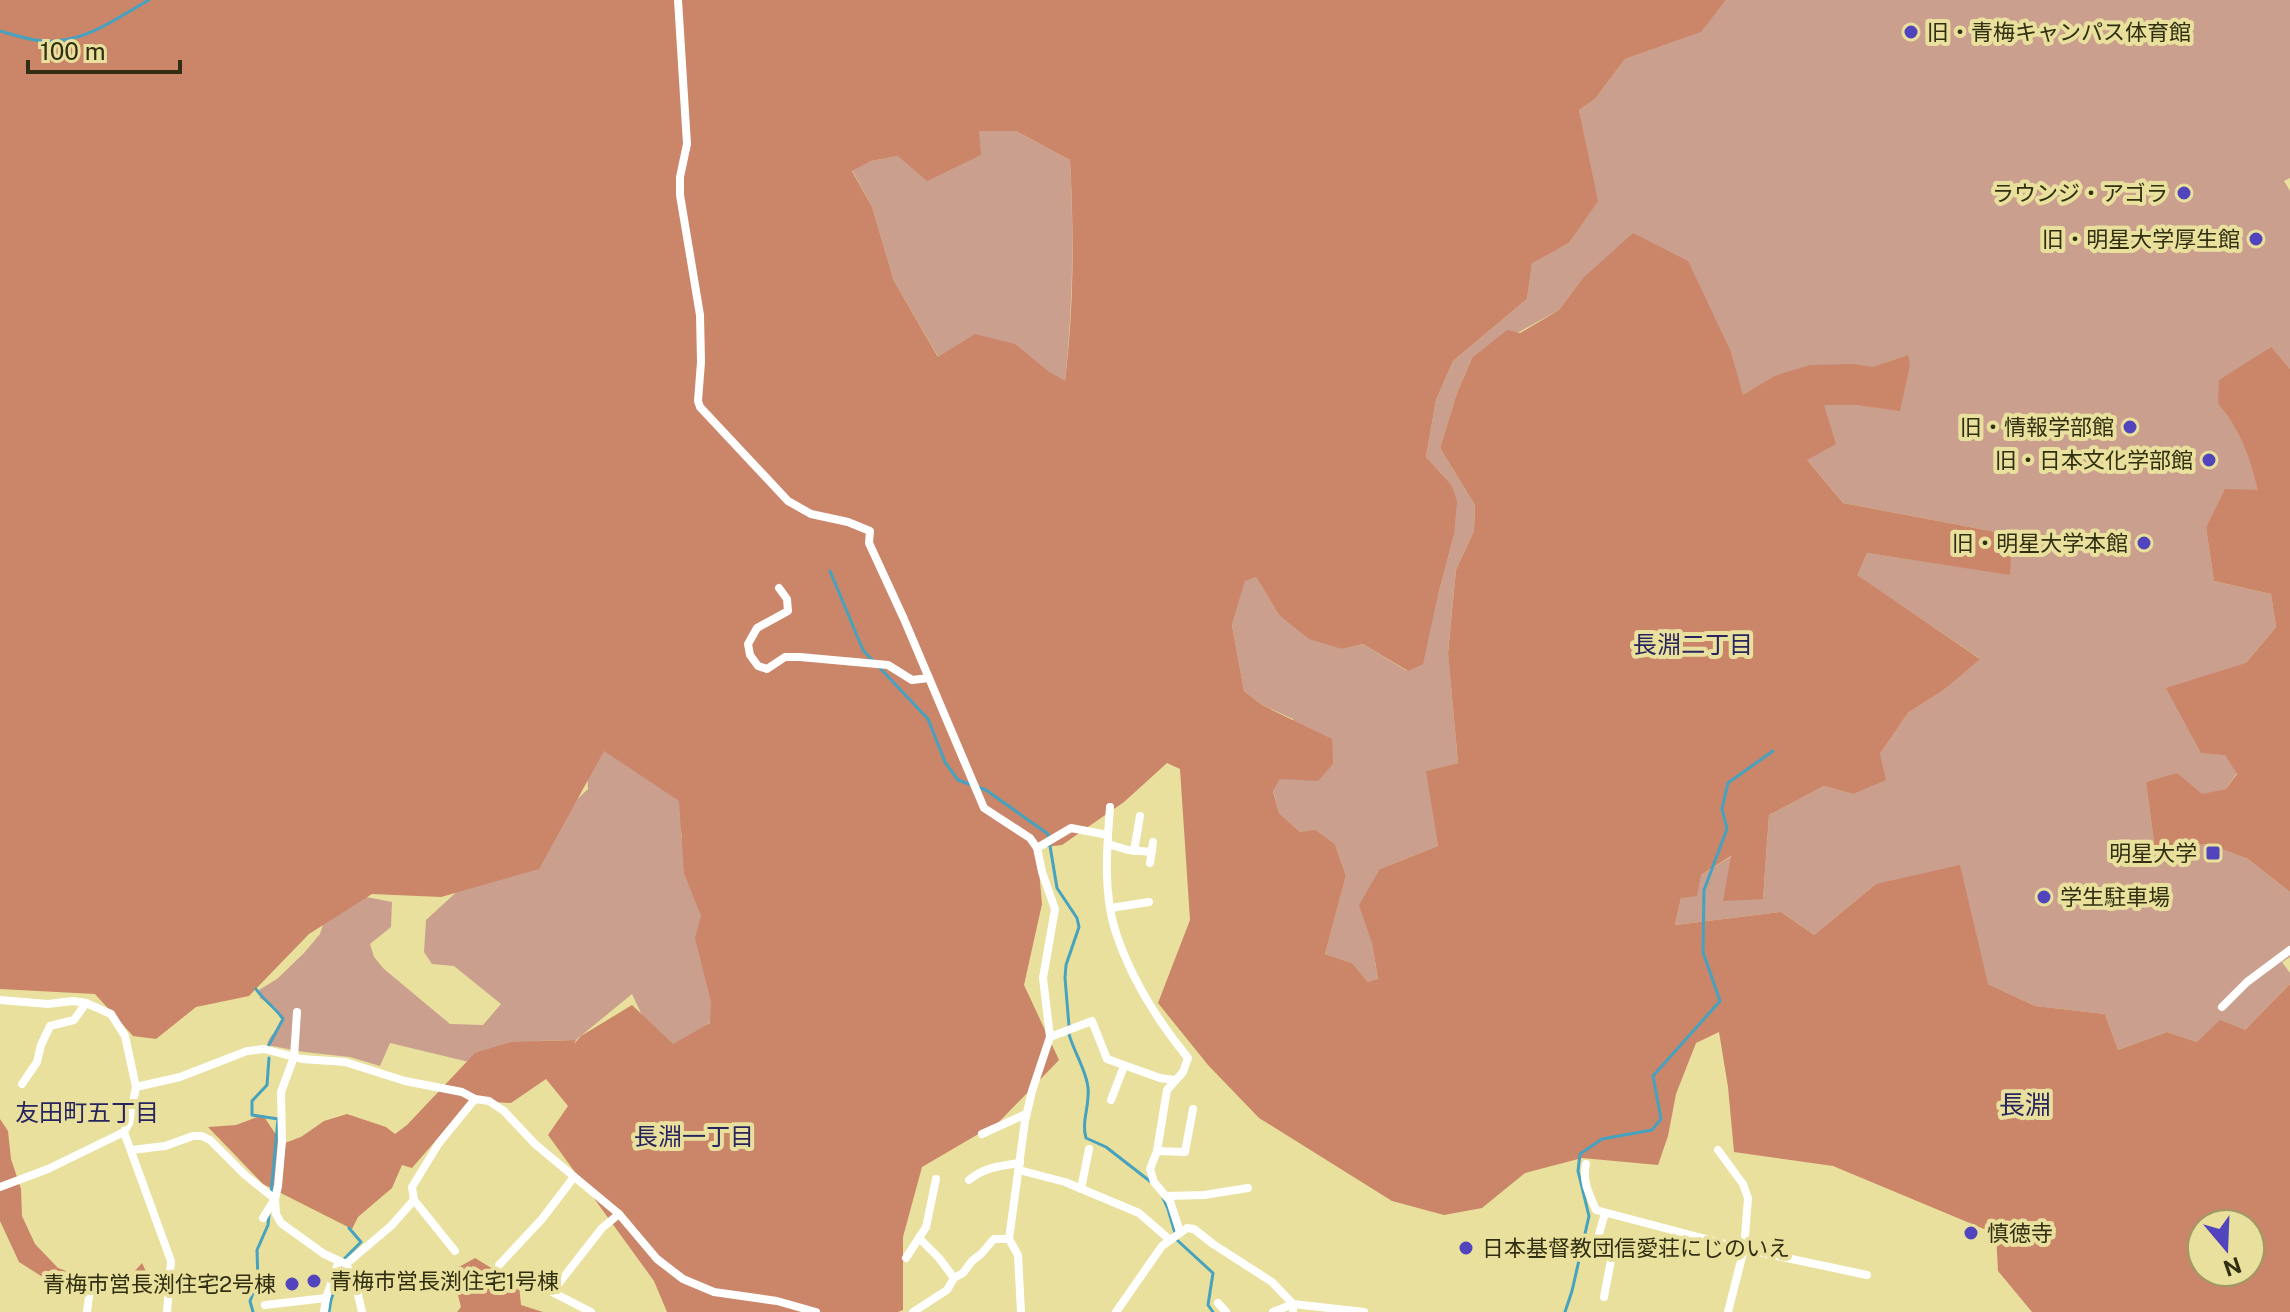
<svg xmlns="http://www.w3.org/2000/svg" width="2290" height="1312" font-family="'Public Sans','Noto Sans JP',sans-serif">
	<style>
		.green { fill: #cb9f8e }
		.forest { fill: #cb8569; fill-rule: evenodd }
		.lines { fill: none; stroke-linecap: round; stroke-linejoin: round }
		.stream { stroke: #46a2bf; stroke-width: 3 }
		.minor { stroke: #fff; stroke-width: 8 }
		.poi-dot { fill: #5144bc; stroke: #e8e09c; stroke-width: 3 }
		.labels { text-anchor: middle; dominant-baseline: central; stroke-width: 8; stroke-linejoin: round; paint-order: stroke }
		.poi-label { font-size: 22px; fill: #312e12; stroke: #e8e09c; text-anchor: end }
		.neighbourhood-label { font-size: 24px; fill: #28245e; stroke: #e8e09c }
		.quarter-label { font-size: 26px; fill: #28245e; stroke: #e8e09c }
	</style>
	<rect width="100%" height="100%" fill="#e8e09c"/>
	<g class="green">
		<path d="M1726,0h564v178l-6,3 6,10v178l-20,-22 -52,57c24,27 32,53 41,87l-53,37 8,53 57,13 5,33 -30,36 -21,92 12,18 -11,16 -24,6 -25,-21 -31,8 9,68 53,-6 40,15 42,33v65l-8,5 8,11v11l-45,46 -48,12 -30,-10 -49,18 -13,-36 -70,-8 -47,-22 -112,-100 -62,51 -33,-23 -106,13 6,-27 20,-23 31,-19 31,43 6,-84 55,-29 29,8 55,-81 37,-24 34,-31 -123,-83 11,-22 142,21 3,-39 -169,-32 -36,-43 17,-55h33l48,-49 -32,12 -19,-4 -80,12 -32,20 -11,-44 -149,-73 -23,31 -87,48 -15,35 -17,55 35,57 -1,26 -18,39 -8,82 10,111 -31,8 11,75 -58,23 -8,73 6,38 -10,2 -16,-19 -27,-9 21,-78 -11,-32 -20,-13 -15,1 -21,-19 -6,-23 7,-11 13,-60 -31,-14 -18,-14 -12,-66 13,-45 11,-3 23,38 63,34 21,-5 44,27 31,-76 16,-60 -3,-51 -25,-27 10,-57 17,-39 74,-62 5,-37 37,-19 28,-42 -18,-91 16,-11 30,-40 75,-27z"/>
		<path d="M979,131h37l54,29c4,74 3,147 -5,222l-17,-11 -109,-13 -45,-77 -22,-74 -20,-37 19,-9 27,-5z"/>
		<path d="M604,742l78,55 -1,40 12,26 31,146 -48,45 -22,-13 -22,-47 -56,46 -38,1 -69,21 -79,-19 -10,23 -30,-9 -46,-5 -37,-7c3,-12 12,-15 16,-26l-8,-12 -15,-9 -1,-8 18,-11 27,-26 16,-19 8,-25 18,-16 46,9 -1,25 -21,17 4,13 10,12 66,55 33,1 18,-21 -47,-38 -22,-2 -8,-12 2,-32 47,-43 93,-67 22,-21 -1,-16z"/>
	</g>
	<g class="forest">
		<path d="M0,0h1726l-25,32 -76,27 -30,40 -16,11 19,91 -29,42 -37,20 -5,36 -74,62 -17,39 -10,57 25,27 6,17 -3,34 -16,60 -15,69 -15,7 -45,-27 -21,5 -33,-10 -30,-24 -23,-38 -11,4 -13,44 12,66 18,14 70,34 1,25 -15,17 -38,-2 -7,12 6,22 21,19 15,-2 20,14 11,32 -21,78 27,9 16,19 10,-3 -6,-36 -13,-38 21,-36 58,-23 -12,-75 32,-8 -10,-110 8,-83 18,-39 1,-26 -35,-57 17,-55 15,-35 35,-28 13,3 39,-23 23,-31 51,-46 55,28 43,91 12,43 31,-19 36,-11 44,-1 19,3 35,-12 2,10 -10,46 -43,-6h-33l12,39 -29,16 36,43 169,32 -2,40 -143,-22 -10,22 123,84 -35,30 -37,24 -28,41 6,26 -33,14 -29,-8 -55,29 -6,84 -40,2 8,-45 -30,19 -4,21 -16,2 -6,27 106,-13 33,23 62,-51 84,-19 28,119 47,22 70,8 13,36 49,-18 30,10 23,-22 25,10 45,-46v328h-258l-34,-41 -2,-37 -163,-68 -99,-14 -6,-65 -9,-55 -23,11 -20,51 -8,42 -10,29 -76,-7 -57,15 -43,35 -38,7 -52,-14 -133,-83 -51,-53 -50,-62 32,-83 -10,-151 -13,-6 -43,39 -62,43 -25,3 5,56 -18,81 35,75 -60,62 -77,45 -19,70v73l-5,2h-231l-13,-31 -106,-146 20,-29 -22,-27 -35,24 -41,-2 -58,67 -10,-3 -10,23 -34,29 -6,12 -89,-45 -55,-57 28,-2 27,-10 19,29 19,-7 23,-16 23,-7 39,13 9,7 12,-9 68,-72 36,-11 65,-2 -2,4 7,-8 51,-31 41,39 37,-21 1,-21 -16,-64 6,-22 -17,-43 -5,-72 -75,-50 -65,118 -98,28 -69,-3 -63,40 -60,62 -53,11 -40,32 -23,-3 -38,-42 -95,-5zM979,131h37l54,29c4,74 4,147 -5,221l-17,-10 -33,-27 -40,-10 -37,23 -44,-76 -22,-74 -20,-36 19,-10 27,-5 29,25 54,-26zM2202,1224h48v48h-48z"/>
		<path d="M2271,347l19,22v523l-42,-33 -40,-15 -53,6 -9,-68 31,-9 25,21 24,-5 11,-15 -12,-19 -24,-2 -35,-65 80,-25 30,-36 -5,-33 -57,-13 -8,-53 19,-39 33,1c-8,-32 -17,-60 -40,-86l1,-24z"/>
		<path d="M0,1119l8,12 3,28 10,30 1,27 13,28 23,24 40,14 34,-8 10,-11 7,15 -7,9 -79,3 -44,-28 -19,-41z"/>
		<path d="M475,1258l44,27 2,20 22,7h-86l4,-5 -9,-36z"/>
	</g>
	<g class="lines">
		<g class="stream">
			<path d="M0,31c18,5 38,12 56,10 34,-2 64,-25 93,-41"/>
			<path d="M830,571l33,79 10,11"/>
			<path d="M878,666l50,53 17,43 13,18 28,10 62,44 9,54 20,30 2,9 -13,38 -1,13 4,48"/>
			<path d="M256,989c8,12 19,18 27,30l-14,26"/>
			<path d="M1069,1034c4,16 18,38 19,54 2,17 -7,34 -2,50l20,9 45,35"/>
			<path d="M269,1058l-2,27 -15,16v14l26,4 -7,75"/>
			<path d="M1163,1198l5,11 9,31 36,33 -5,32 5,7"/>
			<path d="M253,1312l-3,-11 8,-20 -1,-31 11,-25 1,-11"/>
			<path d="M329,1312l2,-12 13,-41 17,-17 -12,-14"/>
			<path d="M1565,1312l7,-21 17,-75 -11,-45 2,-17 22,-15 50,-9 9,-11 -8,-43 67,-75 -17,-49 1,-62 23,-61 -5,-20 6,-26 45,-32"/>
		</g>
		<g class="minor">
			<path d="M678,0l9,144 -7,33v18l20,120 1,47 -3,39 2,6 88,94 23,13 37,8 22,9 -1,12 35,76 80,189 46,30 7,10 5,24 13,37 -12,69 7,59 -18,54 -7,30 -16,118 9,16 3,57"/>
			<path d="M779,588l8,11 1,12 -31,17 -9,16 2,11 8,11 9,3 18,-12h15l88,8 24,15 17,-2"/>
			<path d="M1110,807c-3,40 -7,84 5,123 15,47 42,90 73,128l-5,14 -16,18 -10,61 -7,18 4,13 16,19 10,31"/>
			<path d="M1108,844l20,6 24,2"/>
			<path d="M1037,848l34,-20 37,7"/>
			<path d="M1134,851l6,-35"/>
			<path d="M1150,863l3,-21"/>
			<path d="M1111,908l38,-6"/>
			<path d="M0,1000l48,4 25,-3 13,2 25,11 14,22 11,51"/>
			<path d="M2222,1007l25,-25 43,-32"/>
			<path d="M297,1012l-3,45 -13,35 1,49 -4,45 -3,13 1,15 5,9 43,31 22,10 10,22 6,26"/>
			<path d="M1050,1037l42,-16 15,38 53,19 14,2"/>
			<path d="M22,1084l15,-22 4,-17 9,-19 24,-6 12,-17"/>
			<path d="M1111,1100l13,-34"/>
			<path d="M124,1132l47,129 -4,51"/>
			<path d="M982,1134l44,-20"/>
			<path d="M132,1150l33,-4 28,-10h9l8,4 35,35 30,24 -12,19"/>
			<path d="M1718,1150l25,34 5,14 -4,51 -16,63"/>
			<path d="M1157,1151l28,1 8,-43"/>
			<path d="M1586,1164c-4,17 3,30 10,46l148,39 123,26"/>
			<path d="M1019,1170l46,12 74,31 31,27"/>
			<path d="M969,1180c16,-13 31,-14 51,-17"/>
			<path d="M0,1187l48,-18 76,-37 5,-9 7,-36 44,-10 67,-26 17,-2 38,10 43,3 60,19 57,11 13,7 14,2 15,10 31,33 84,70 38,45 26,20 31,13 63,9 39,11"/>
			<path d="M1081,1189l8,-40"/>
			<path d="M1166,1196l38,-1 44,-7"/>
			<path d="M919,1238l20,20 15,20"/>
			<path d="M455,1251l-41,-51 -2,-13 27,-44 36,-44"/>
			<path d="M906,1258l20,-31 10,-48"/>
			<path d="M346,1264l45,-38 23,-26"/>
			<path d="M499,1265l43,-46 32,-42"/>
			<path d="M1604,1297l8,-42 -15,-6 -1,-4 9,-32"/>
			<path d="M1218,1303l8,9"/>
			<path d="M265,1305l61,-7"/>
			<path d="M87,1312l2,-16"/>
			<path d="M324,1312l2,-14 13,-37"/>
			<path d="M591,1312l-39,-20 50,-64 17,-14"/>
			<path d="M913,1312l34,-22 7,-12 9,-5 9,-12 9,-7 13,-15h15"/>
			<path d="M1116,1312l46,-66 25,-18 7,1 19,15 59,38 21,22 71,8"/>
			<path d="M1273,1312l20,-8v8"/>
		</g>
	</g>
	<g class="poi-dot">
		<circle cx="1911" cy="32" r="8"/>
		<circle cx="2184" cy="193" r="8"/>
		<circle cx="2256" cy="239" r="8"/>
		<circle cx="2130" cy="427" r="8"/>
		<circle cx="2209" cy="460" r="8"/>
		<circle cx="2144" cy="543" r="8"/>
		<rect x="2205" y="845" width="16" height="16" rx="4"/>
		<circle cx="2044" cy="897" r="8"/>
		<circle cx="1971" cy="1233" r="8"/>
		<circle cx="1466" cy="1248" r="8"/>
		<circle cx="314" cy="1281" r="8"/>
		<circle cx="292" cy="1284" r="8"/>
	</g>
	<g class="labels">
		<g class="poi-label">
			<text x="1927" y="32" text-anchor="start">旧・青梅キャンパス体育館</text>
			<text x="2168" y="193">ラウンジ・アゴラ</text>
			<text x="2240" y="239">旧・明星大学厚生館</text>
			<text x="2114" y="427">旧・情報学部館</text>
			<text x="2193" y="460">旧・日本文化学部館</text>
			<text x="2128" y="543">旧・明星大学本館</text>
			<text x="2197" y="853">明星大学</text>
			<text x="2060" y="897" text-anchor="start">学生駐車場</text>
			<text x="1987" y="1233" text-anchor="start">慎徳寺</text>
			<text x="1482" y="1248" text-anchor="start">日本基督教団信愛荘にじのいえ</text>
			<text x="330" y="1281" text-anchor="start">青梅市営長渕住宅1号棟</text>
			<text x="276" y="1284">青梅市営長渕住宅2号棟</text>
		</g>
		<g class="neighbourhood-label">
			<text x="1693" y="644">長淵二丁目</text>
			<text x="87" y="1112">友田町五丁目</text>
			<text x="694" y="1136">長淵一丁目</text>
		</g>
		<g class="quarter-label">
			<text x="2025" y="1104">長淵</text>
		</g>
	</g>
	<g transform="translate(2226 1248) rotate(161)"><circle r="38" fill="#e8e09c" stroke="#9f9965" stroke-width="2"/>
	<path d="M0-6L14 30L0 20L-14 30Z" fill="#5144bc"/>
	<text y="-12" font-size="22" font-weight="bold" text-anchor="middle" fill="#312e12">N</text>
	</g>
	<path d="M28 60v12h152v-12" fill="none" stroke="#312e12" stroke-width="4"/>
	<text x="40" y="60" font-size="24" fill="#312e12" stroke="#e8e09c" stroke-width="6" paint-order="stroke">100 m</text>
</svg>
